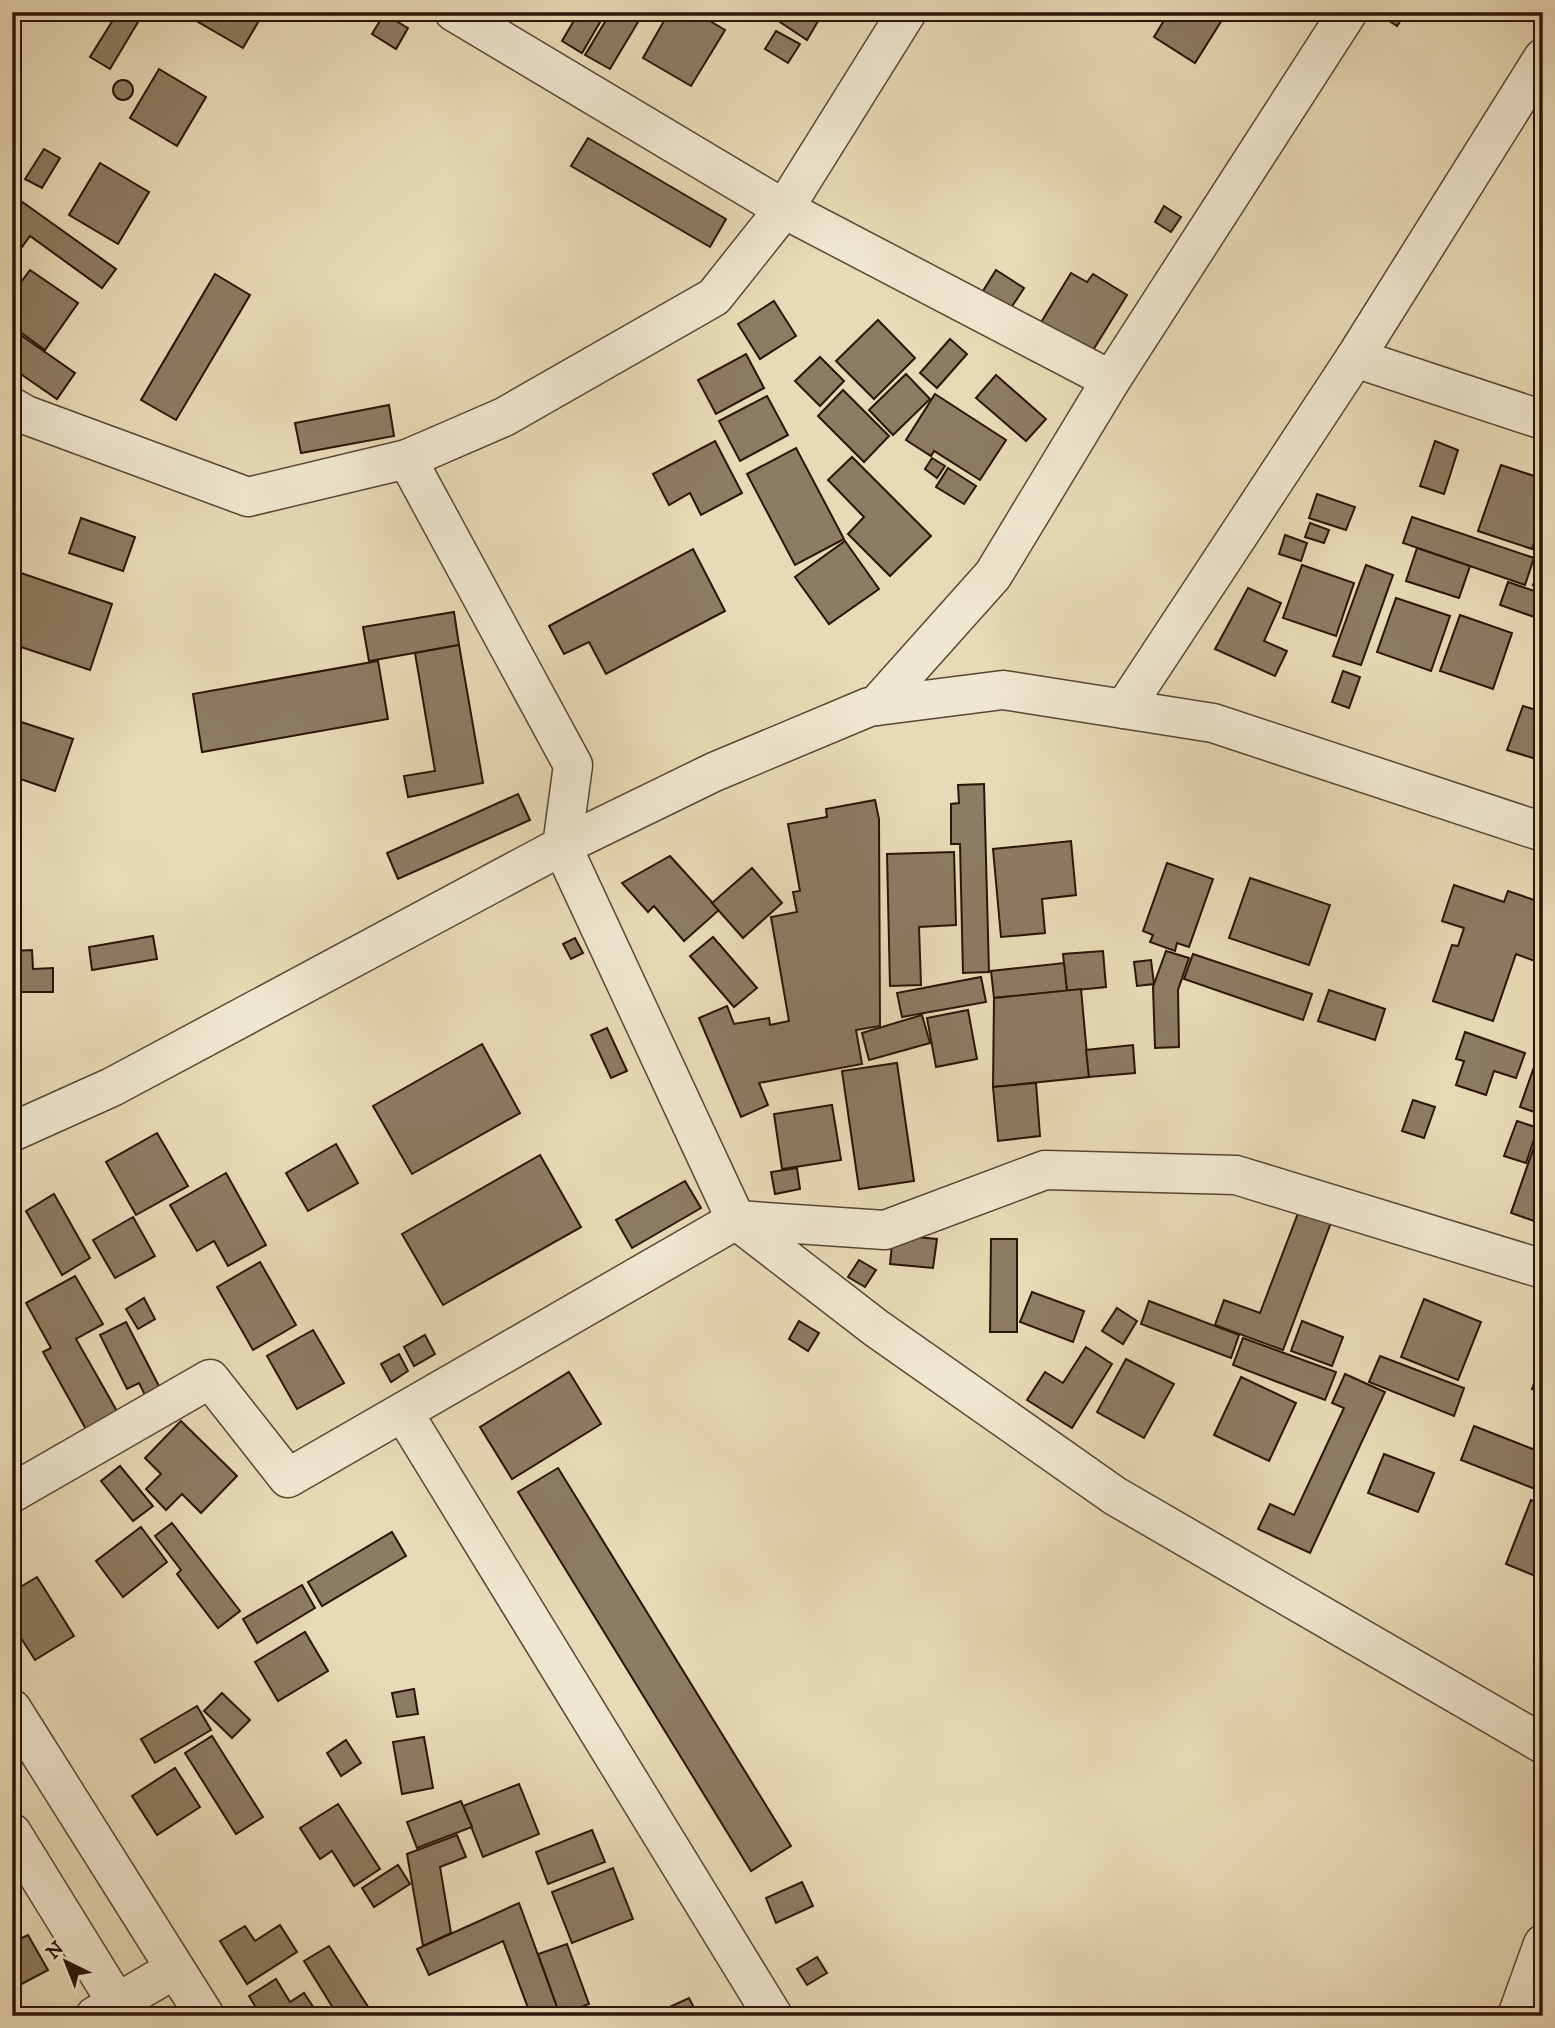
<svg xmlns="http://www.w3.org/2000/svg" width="1555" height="2028" font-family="'IM FELL DW Pica',serif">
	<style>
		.building { fill: #8d7b63; stroke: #2b1409; stroke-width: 2 }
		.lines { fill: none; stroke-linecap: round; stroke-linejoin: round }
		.minor-casing { stroke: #5a4634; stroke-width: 41 }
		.minor { stroke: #f0e7d0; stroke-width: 38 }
	</style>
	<rect width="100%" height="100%" fill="#e8dab6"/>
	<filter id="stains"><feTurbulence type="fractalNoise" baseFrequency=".00286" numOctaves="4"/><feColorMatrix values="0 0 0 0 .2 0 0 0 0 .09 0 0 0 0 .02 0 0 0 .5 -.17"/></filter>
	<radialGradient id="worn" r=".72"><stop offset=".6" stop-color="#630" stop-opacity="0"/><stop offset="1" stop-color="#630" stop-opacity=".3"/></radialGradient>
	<g class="building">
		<path d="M118,12h26l-34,57 -20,-12z"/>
		<path d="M190,12h74l-21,36 -55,-32z"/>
		<path d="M579,12h27l-24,41 -20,-12z"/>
		<path d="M611,12h33l-34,57 -25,-14z"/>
		<path d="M669,12h26l30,18 -34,56 -48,-28z"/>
		<path d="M765,12h49l7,4 -14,24z"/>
		<path d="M1169,12h58l-32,51 -41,-26z"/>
		<path d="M1384,12h22l-9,14 -15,-10z"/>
		<path d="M384,14l24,14 -12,21 -24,-15z"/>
		<path d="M776,31l24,13 -12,19 -23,-14z"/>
		<path d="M159,69l47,28 -29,49 -47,-28z"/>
		<circle cx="123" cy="90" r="10"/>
		<path d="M588,138l138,81 -16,28 -139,-81z"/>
		<path d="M44,149l16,9 -18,30 -17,-9z"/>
		<path d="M100,163l49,29 -31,52 -49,-29z"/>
		<path d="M21,201l95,68 -14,19 -72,-52 -18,25v-48z"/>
		<path d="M1164,206l17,11 -10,15 -16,-10z"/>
		<path d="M30,270l48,33 -33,47 -33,-24v-32z"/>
		<path d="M996,270l28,18 -13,20 -28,-17z"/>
		<path d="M1071,273l16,9 6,-8 34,21 -37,60 -50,-31z"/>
		<path d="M215,274l35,21 -74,125 -35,-20z"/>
		<path d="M774,301l22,35 -36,23 -22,-35z"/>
		<path d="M878,320l37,38 -41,41 -38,-38z"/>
		<path d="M12,329l63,44 -18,26 -45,-31z"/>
		<path d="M950,339l17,15 -30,34 -17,-15z"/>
		<path d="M746,354l18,34 -48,26 -18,-34z"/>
		<path d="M820,357l24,24 -24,25 -25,-25z"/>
		<path d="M906,374l24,25 -37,36 -24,-25z"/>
		<path d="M996,375l50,44 -20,22 -50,-43z"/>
		<path d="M843,390l46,46 -25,26 -46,-46z"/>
		<path d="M935,394l71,46 -26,40 -46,-29 -3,5 -25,-16z"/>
		<path d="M767,396l21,39 -48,26 -21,-40z"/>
		<path d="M389,405l5,31 -93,17 -6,-30z"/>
		<path d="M715,441l27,52 -41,22 -11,-22 -21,12 -16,-31z"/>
		<path d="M1435,441l23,9 -14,44 -24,-8z"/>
		<path d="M796,448l48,91 -49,26 -48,-91z"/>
		<path d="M852,457l79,79 -41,40 -42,-42 16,-17 -36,-37z"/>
		<path d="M932,458l13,8 -8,12 -12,-9z"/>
		<path d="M1501,465l42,14v40l-11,30 -54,-18z"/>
		<path d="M948,468l28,18 -12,18 -28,-17z"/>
		<path d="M1317,494l38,13 -9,23 -37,-12z"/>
		<path d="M1412,517l122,41 -9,27 -122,-42z"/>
		<path d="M81,518l54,19 -12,34 -54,-18z"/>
		<path d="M1310,523l19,7 -5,13 -19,-6z"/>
		<path d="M1285,535l22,8 -6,18 -22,-7z"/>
		<path d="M845,541l34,48 -50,35 -34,-47z"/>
		<path d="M1417,548l53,18 -11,32 -53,-17z"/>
		<path d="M693,549l32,62 -119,63 -17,-32 -25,12 -15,-28z"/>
		<path d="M1543,558v30l-10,-3z"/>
		<path d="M1302,565l52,18 -18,53 -53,-18z"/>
		<path d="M1366,565l27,10 -32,90 -28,-9z"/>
		<path d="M12,570l100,34 -22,66 -78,-26z"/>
		<path d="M1508,582l35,12v26l-43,-15z"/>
		<path d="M1248,588l33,15 -17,38 23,10 -12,25 -60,-27z"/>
		<path d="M1396,598l54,18 -19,55 -54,-19z"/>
		<path d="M454,612l5,33 -90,16 -6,-34z"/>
		<path d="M1460,615l52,18 -19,56 -53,-18z"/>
		<path d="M459,645l24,138 -75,14 -4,-21 31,-5 -20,-118z"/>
		<path d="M378,661l10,58 -186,33 -9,-58z"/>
		<path d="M1343,671l17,6 -11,31 -17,-6z"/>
		<path d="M1523,706l20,6v28l-7,19 -29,-9z"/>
		<path d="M12,719l61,20 -18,52 -43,-15z"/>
		<path d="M984,784l5,188 -26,1 -3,-129h-9v-40l8,-1 -1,-18z"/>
		<path d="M518,794l12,26 -132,59 -11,-26z"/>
		<path d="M875,800l4,19 1,207 -24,4 6,34 -103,19 9,22 -27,12 -42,-99 28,-12 7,18 35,-6 1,7 19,-4 -18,-104 26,-5 -4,-20 7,-1 -12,-67 39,-7 -1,-8z"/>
		<path d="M1071,841l5,54 -34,4 3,34 -44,4 -8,-88z"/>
		<path d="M954,852l2,73 -37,2 2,58 -31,1 -3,-132z"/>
		<path d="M670,856l49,54 -35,31 -30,-35 -6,6 -26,-29z"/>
		<path d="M1167,863l46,16 -24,68 -12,-4 -2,8 -25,-9 3,-7 -10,-4z"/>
		<path d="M752,868l30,35 -39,35 -31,-35z"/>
		<path d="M1250,878l80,27 -21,60 -80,-27z"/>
		<path d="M1454,885l50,17 4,-11 35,12v61l-27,-10 -23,67 -60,-20 19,-56 6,1 6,-18 -22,-7z"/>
		<path d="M153,936l4,23 -65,11 -3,-23z"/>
		<path d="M713,937l44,51 -23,19 -44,-51z"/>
		<path d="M575,938l8,15 -12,6 -8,-15z"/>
		<path d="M32,950l1,19 20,-1v24h-41v-41z"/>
		<path d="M1103,951l3,36 -39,4 -4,-37z"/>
		<path d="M1166,951l23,7 -11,32 1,57 -24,1 -2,-61z"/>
		<path d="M1193,954l119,40 -9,26 -119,-41z"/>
		<path d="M1151,960l3,24 -17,2 -3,-24z"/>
		<path d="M1064,963l3,28 -73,7 -3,-27z"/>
		<path d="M981,977l5,25 -84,15 -5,-24z"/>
		<path d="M1081,989l8,88 -96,10 1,-89z"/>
		<path d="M1329,990l56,19 -10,31 -57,-19z"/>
		<path d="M968,1010l9,49 -41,8 -9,-49z"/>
		<path d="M922,1015l8,28 -61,17 -7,-27z"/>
		<path d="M607,1028l20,43 -16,7 -20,-43z"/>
		<path d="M1465,1032l60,21 -9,25 -22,-7 -8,24 -30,-10 8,-24 -8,-2z"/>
		<path d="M482,1044l38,69 -108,61 -39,-68z"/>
		<path d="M1133,1045l2,28 -46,4 -3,-27z"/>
		<path d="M897,1063l17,118 -55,8 -17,-118z"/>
		<path d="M1534,1067l9,3v45l-23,-8z"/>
		<path d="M1036,1083l4,53 -42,5 -5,-54z"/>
		<path d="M1413,1100l22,7 -11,31 -22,-7z"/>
		<path d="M832,1105l9,55 -59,9 -8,-55z"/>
		<path d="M1517,1121l21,7 -12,35 -22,-7z"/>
		<path d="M1543,1121v103l-32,-11z"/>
		<path d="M157,1133l31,53 -52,29 -30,-53z"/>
		<path d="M336,1144l22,39 -50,28 -22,-38z"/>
		<path d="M540,1155l41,72 -138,78 -41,-71z"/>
		<path d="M797,1168l3,21 -25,5 -4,-22z"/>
		<path d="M226,1173l40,72 -38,21 -14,-25 -17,10 -27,-46z"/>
		<path d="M685,1181l16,27 -69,40 -16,-28z"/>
		<path d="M54,1194l36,64 -28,17 -36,-64z"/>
		<path d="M1300,1208l32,12 -49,130 -68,-25 9,-25 36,13z"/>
		<path d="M133,1217l22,39 -40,22 -22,-38z"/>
		<path d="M893,1235l44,4 -4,29 -43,-4z"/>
		<path d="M991,1239h26v93h-27z"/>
		<path d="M859,1260l17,10 -11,17 -17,-10z"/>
		<path d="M260,1262l36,63 -43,25 -36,-63z"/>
		<path d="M75,1276l28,48 -27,15 42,74 -31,18 -44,-79 8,-4 -25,-45z"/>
		<path d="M1032,1292l52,19 -11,31 -53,-20z"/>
		<path d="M144,1298l11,21 -17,10 -12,-20z"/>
		<path d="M1424,1299l57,23 -23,58 -57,-23z"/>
		<path d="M1149,1301l90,34 -8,23 -90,-34z"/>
		<path d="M1117,1308l20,13 -14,23 -21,-13z"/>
		<path d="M799,1321l20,12 -11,18 -19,-12z"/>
		<path d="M1302,1321l41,16 -11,29 -41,-15z"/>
		<path d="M126,1322l35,68 -15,7 -7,-14 -12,6 -27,-54z"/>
		<path d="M313,1330l31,53 -47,26 -30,-53z"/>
		<path d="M425,1335l10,19 -21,12 -10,-19z"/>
		<path d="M1243,1338l93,34 -11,28 -92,-35z"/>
		<path d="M1086,1347l26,17 -40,64 -45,-28 18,-28 18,11z"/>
		<path d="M399,1354l9,17 -17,11 -10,-18z"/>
		<path d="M1380,1356l84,32 -10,28 -85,-34z"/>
		<path d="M1126,1359l48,25 -30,54 -47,-26z"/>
		<path d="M1543,1359v33l-11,-3z"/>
		<path d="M569,1372l32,52 -89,55 -32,-52z"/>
		<path d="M1345,1374l40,18 -75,161 -52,-24 12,-25 24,11 50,-107 -12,-5z"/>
		<path d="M1241,1377l55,26 -27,58 -55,-26z"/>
		<path d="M181,1421l56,55 -36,37 -19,-19 -16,16 -20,-21 15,-15 -16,-16z"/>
		<path d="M1474,1426l69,27v39l-82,-32z"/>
		<path d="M1384,1454l50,19 -16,39 -50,-19z"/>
		<path d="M120,1466l33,40 -20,15 -32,-40z"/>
		<path d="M558,1468l233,378 -40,25 -233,-379z"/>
		<path d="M1531,1500l12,5v74l-37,-15z"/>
		<path d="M172,1523l68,88 -22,17 -41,-54 4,-4 -26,-34z"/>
		<path d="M141,1527l26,35 -44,35 -27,-36z"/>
		<path d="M392,1532l14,24 -84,50 -14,-24z"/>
		<path d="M37,1577l37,59 -39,24 -23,-36v-32z"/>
		<path d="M302,1585l13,23 -58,35 -14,-24z"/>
		<path d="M305,1632l23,39 -50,30 -23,-39z"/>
		<path d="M414,1689l4,25 -21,3 -5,-24z"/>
		<path d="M222,1693l28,27 -18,18 -28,-27z"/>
		<path d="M197,1706l14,24 -56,33 -14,-24z"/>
		<path d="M212,1736l51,81 -27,17 -51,-81z"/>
		<path d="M424,1737l9,51 -31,6 -9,-52z"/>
		<path d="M346,1740l15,23 -20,13 -14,-23z"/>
		<path d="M175,1768l25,39 -43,28 -25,-39z"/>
		<path d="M519,1784l20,50 -56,23 -20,-51z"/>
		<path d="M461,1801l11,26 -55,21 -10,-26z"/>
		<path d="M338,1804l42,65 -26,17 -22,-35 -12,8 -20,-31z"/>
		<path d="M592,1830l13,32 -57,22 -12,-32z"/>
		<path d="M457,1835l9,22 -26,10 11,66 -28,13 -16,-92z"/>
		<path d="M398,1865l12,19 -36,23 -12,-19z"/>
		<path d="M613,1868l20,51 -61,24 -20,-51z"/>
		<path d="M802,1882l11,24 -37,17 -10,-25z"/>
		<path d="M519,1903l41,112 -4,1h-25l-28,-75 -74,34 -12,-26z"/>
		<path d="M280,1925l17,27 -50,32 -27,-43 25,-15 10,15z"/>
		<path d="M12,1926l8,13 8,-4 20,35 -36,19z"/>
		<path d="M567,1944l22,60 -29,11 -22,-61z"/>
		<path d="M329,1946l45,70h-36l-34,-55z"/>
		<path d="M817,1957l10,16 -20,12 -10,-16z"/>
		<path d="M276,1979l14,23 14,-9 15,23h-58l-12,-20z"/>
		<path d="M689,1998l9,18h-48z"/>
	</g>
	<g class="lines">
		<g class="minor-casing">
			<g id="minor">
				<path d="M454,12l330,197 327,171"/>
				<path d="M1355,358l188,62"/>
				<path d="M12,407l14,8 222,82 159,-38 97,-42 210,-120 70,-88 123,-197"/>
				<path d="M407,459l166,306 -11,81 174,374 140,108 239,168 428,248"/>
				<path d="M876,706l117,-131 118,-195 237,-368"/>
				<path d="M1124,709l231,-351 188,-300"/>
				<path d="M12,1132l100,-45 450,-241 152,-74 155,-65 134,-17 210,33 330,109"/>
				<path d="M403,1412l370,604"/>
				<path d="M12,1493l198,-114 78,99 448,-258 149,10 160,-60 191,5 307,94"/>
				<path d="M12,1709l193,307"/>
				<path d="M12,1833l113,183"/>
				<path d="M95,2016l80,-47"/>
				<path d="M1517,2016l26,-72"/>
			</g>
		</g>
		<use href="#minor" class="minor"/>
	</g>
	<rect width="1555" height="2028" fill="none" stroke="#e8dab6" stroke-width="42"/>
	<rect x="14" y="14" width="1527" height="2000" fill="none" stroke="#2b1409" stroke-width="3.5"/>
	<rect x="21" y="21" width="1513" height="1986" fill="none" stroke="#2b1409" stroke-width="2"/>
	<g transform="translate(66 1962) rotate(317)" stroke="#f0e7d0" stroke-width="5" paint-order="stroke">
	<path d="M0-5L12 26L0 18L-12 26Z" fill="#2b1409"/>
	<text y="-10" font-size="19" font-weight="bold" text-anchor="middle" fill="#2b1409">N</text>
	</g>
	<rect width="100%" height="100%" filter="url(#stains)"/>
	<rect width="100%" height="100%" fill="url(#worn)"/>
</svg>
